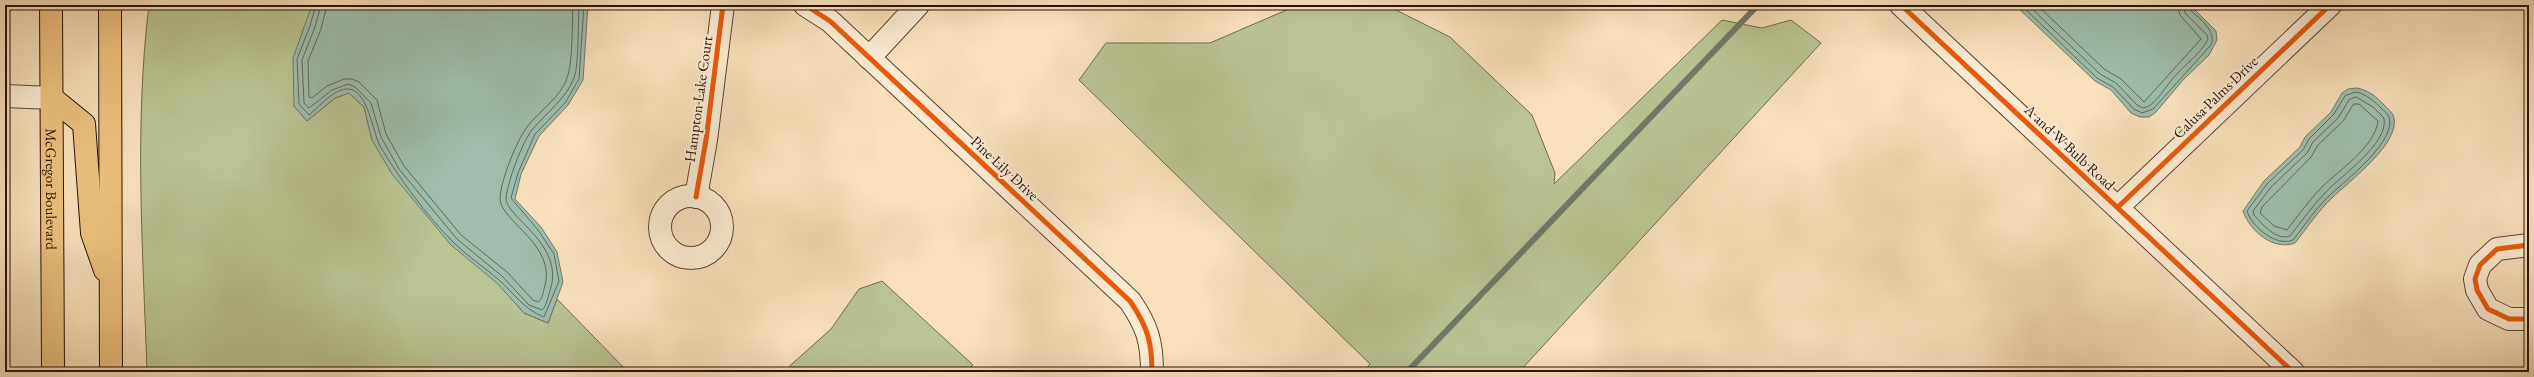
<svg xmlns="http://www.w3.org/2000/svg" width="2534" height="377" font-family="'EB Garamond',serif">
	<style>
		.green { fill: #bac392; stroke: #726a4d }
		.water { fill: #9ebdac; stroke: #6f796a }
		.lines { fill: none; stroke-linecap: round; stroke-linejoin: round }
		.shore { stroke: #64685a; stroke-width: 1 }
		.stream { stroke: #6f796a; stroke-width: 6 }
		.minor-casing { stroke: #5c4634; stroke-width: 24 }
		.major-casing { stroke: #291208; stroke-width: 24 }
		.minor { stroke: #faebd2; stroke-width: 22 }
		.major { stroke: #ecc07d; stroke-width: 22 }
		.cycleway-casing { stroke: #faebd2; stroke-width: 8 }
		.cycleway { stroke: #e8590c; stroke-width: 5 }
		.labels { text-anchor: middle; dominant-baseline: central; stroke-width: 4; stroke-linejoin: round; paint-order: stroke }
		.street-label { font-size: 15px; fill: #291208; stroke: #faebd2 }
	</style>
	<rect width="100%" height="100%" fill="#f7e0ba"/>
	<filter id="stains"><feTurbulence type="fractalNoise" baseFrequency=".005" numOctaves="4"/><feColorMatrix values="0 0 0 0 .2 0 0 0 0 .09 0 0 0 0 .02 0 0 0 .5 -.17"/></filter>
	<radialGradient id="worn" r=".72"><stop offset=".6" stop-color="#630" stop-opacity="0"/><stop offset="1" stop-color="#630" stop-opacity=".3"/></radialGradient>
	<g class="green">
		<path d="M149,5h163l-5,19 -13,82 13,15 28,-23 14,-5 15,14 8,33 152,173 24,10 9,-24 71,73h-481c-4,-122 -13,-246 2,-367z"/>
		<path d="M1298,5h88l64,32 82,78 23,58 -1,11 168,-164 40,8 29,-8 30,23 -302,329h-156l7,-8 -291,-284 27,-37h104z"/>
		<path d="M882,281l91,84 -8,7h-182l48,-43 28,-40z"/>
	</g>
	<g class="water">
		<path d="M312,5h276l-5,75 -15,25 -29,31 -18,38 -6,25 26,28 16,25 6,30 -15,41 -24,-10 -27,-30 -46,-38 -59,-71 -20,-34 -8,-33 -15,-14 -14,5 -28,23 -13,-15 -1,-48z"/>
		<path d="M2015,5h175l26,26 1,9 -8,15 -26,25 -27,32 -7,5h-9l-9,-4 -20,-23 -16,-9z"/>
		<path d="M2357,88c11,2 20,9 27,17 3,3 7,6 9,10 11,26 -45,67 -61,83 -14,13 -25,30 -37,45 -22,8 -45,-12 -52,-32l21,-30 36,-34 5,-10 26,-25 11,-19 6,-4z"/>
	</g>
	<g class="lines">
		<g class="shore">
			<path d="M316,5l-6,21 -13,33 2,45 10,11c10,-8 25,-27 40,-26 19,2 24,44 31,57 19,32 47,70 73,96 14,14 31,25 45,37 17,15 24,29 46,38l15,-36 -5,-27 -16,-24 -27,-32 7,-25 17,-39 30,-31 14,-24 5,-74"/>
			<path d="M321,5l-6,22 -13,33 2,43 5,5 23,-18 16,-6 7,3 16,16 10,34 18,32 58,70 46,38 26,28 13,5c4,-3 6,-13 8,-19 16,-47 -45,-74 -44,-93 2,-18 16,-55 26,-68 14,-17 34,-31 42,-52 5,-13 4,-57 5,-73"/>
			<path d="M327,5l-6,24 -13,32 1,36 3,1 15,-12 17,-7h8l7,3 18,18 9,34 18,32 57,69 46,37 26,28 5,2c4,-3 5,-8 6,-13 15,-44 -45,-68 -44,-91 1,-18 16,-56 27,-71 13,-17 35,-30 41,-52 5,-18 4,-51 5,-70"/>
			<path d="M2021,5l76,73 16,9 21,22 8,4 11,-4 58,-64c6,-14 -12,-27 -22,-36l-1,-4"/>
			<path d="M2028,5l72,69 16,9 21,22 6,3c12,-1 24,-24 32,-32 10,-12 26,-22 33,-37l-1,-4 -22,-22 -2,-8"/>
			<path d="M2037,5l67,64 17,10 23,23 57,-63 -21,-24 -3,-10"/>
			<path d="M2356,92c10,2 18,9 25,16 3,3 7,6 8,9 8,24 -44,64 -59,78 -14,13 -25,30 -37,45 -17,7 -41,-13 -46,-29l20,-27 36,-34 6,-11 25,-25 11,-18z"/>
			<path d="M2356,97l17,10 11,11c5,26 -44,58 -59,75 -13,13 -23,28 -35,43 -14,5 -28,-12 -36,-21l-1,-4 18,-24 36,-34 6,-11 25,-24 11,-18z"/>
			<path d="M2354,104h5l19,17c-3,26 -39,49 -56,66 -13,13 -24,29 -35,43l-13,-4 -14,-13 2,-6 49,-50 7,-12 25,-24z"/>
		</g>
		<path class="stream" d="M1407,372l351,-367"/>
		<g class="minor-casing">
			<g id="minor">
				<path d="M805,5l25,16 300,280c17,25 22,40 22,71"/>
				<path d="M1901,5l392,367"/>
				<path d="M869,58l49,-53"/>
				<path d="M5,96l47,2"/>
				<circle cx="691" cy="227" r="31"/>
				<path d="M696,197l10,-57 17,-135"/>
				<path d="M2118,207l212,-202"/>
				<path d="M2529,245l-32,4 -17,16 -5,14 2,11 11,19 21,10h20"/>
			</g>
		</g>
		<g class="major-casing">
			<g id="major">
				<path id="s1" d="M51,5l2,367"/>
				<path d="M110,5l1,367"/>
				<path d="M52,98l32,26 8,109 13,37"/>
			</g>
		</g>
		<use href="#minor" class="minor"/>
		<use href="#major" class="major"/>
		<g class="cycleway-casing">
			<g id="cycleway">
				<path d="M805,5l25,16 300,280c17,25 22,40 22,71"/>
				<path d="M1901,5l392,367"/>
				<path d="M696,197l10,-57 17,-135"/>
				<path d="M2118,207l212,-202"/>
				<path d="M2529,245l-32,4 -17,16 -5,14 2,11 11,19 21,10h20"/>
			</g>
		</g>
		<use href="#cycleway" class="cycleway"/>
	</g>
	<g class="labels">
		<g class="street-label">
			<text transform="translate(2215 97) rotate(-44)">Calusa Palms Drive</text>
			<text transform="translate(698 99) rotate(-82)">Hampton Lake Court</text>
			<text transform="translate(2070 147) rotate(43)">A and W Bulb Road</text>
			<text transform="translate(1005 168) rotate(43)">Pine Lily Drive</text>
			<text stroke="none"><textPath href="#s1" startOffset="184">McGregor Boulevard</textPath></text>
		</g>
	</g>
	<rect width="2534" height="377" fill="none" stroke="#f7e0ba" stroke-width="20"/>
	<rect x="6" y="6" width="2522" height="365" fill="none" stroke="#291208" stroke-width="2"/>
	<rect x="10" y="10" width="2514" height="357" fill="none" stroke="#291208"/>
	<rect width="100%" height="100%" filter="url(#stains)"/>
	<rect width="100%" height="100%" fill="url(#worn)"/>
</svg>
